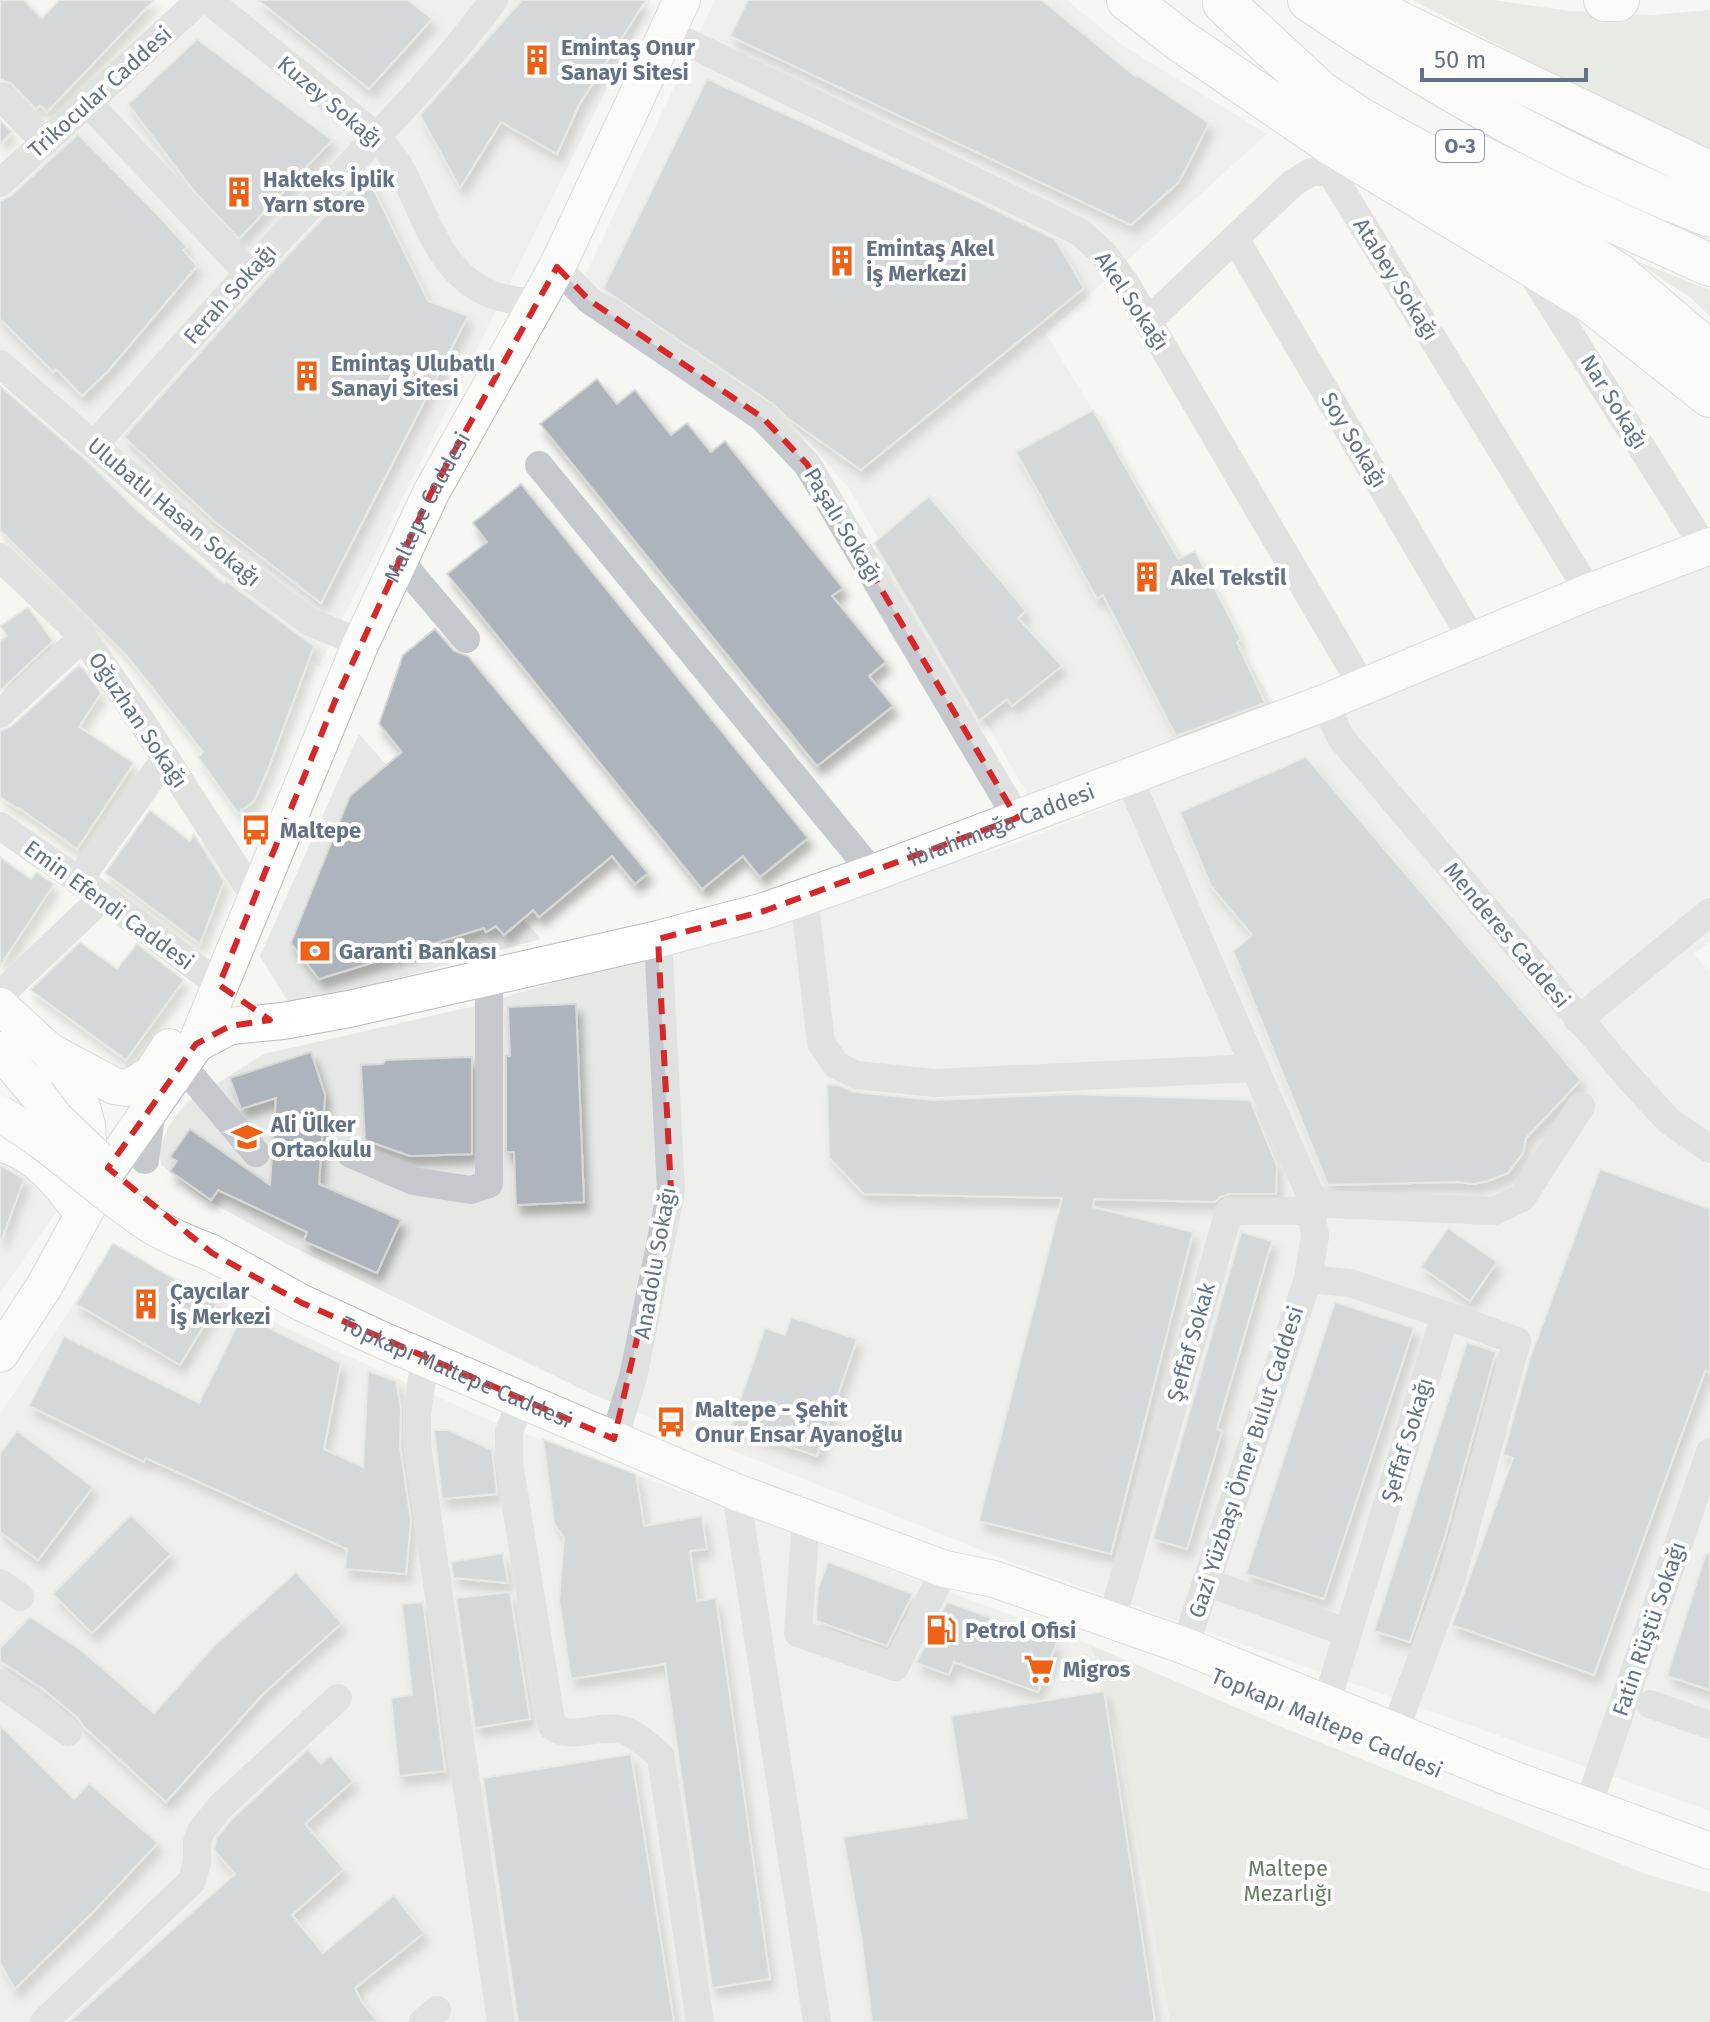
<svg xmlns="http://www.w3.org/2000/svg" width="1710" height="2022" font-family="'Fira Sans',sans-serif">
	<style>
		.built { fill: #e6e8e6 }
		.green { fill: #d6ded3 }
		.building { fill: #adb4bb; stroke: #d7d7d5; stroke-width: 2; filter: url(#shadow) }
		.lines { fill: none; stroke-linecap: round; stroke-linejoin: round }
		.major-casing { stroke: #b8bbc0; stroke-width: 38 }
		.highway-casing { stroke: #b7babe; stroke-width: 44 }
		.minor { stroke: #c5c8cc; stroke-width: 28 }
		.major { stroke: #fff; stroke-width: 36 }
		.highway { stroke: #fff; stroke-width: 42 }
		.major-bridge-casing { stroke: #b8bbc0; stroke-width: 38; stroke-linecap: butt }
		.major-bridge { stroke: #fff; stroke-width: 36 }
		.marked { fill: none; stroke: #d62828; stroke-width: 6; stroke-dasharray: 16 10; stroke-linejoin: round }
		.labels { text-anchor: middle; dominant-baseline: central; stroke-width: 8; stroke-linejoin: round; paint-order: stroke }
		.shield { fill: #fff; stroke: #929caa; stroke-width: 2 }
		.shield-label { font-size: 20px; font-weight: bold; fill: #637286 }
		.poi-label { font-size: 22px; font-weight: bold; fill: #637286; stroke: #fff; text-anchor: start }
		.street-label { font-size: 22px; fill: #637286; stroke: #fff }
		.park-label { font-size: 22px; fill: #657c62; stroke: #fff }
	</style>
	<defs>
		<filter id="shadow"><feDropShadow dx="5" dy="9" stdDeviation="4" flood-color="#0004"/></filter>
	</defs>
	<rect width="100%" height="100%" fill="#f6f6f2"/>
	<g class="built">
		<path d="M222,0h429l-332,666 -319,-294v-170z"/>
		<path d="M715,0h352l55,45 145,89 -221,200 229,371 -247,90 -178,-305 -70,-81 -196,-131z"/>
		<path d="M1710,563v379l-16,12 16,18v839l-712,-254 -409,-164 -302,-149 -87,-48 -39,-31 -2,-17 10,-22 17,-23 78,-49 211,-48 540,-162z"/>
		<path d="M359,734l182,205 -250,68 -31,-51z"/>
		<path d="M18,1161l39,50 -57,82v-131z"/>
		<path d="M111,1248l371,169 609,228 27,91 52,286h-1170v-608z"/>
	</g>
	<g class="green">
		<path d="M1413,0h79l78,11 82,4 58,-5v142l-83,-39z"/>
		<path d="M1634,260l76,30v26l-19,-18z"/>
		<path d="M1091,1645l181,78 374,151 64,19v129h-540l-52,-286z"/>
	</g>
	<g class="building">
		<path d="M0,0h24l18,18 17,-18h95l-107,112 -7,-7 -4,4 -24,-25 -12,-5z"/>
		<path d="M258,0h150l24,19 -63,70z"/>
		<path d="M522,0h124l-67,105 -22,49 -56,-32 -41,66 -40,-73z"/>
		<path d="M748,0h294l94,77 1,-2 72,48 -30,59 -48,43 -401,-189z"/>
		<path d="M197,39l135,101 -93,99 -45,-48 -66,-87z"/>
		<path d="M707,79l259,117 89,43 29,49 -223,182 -75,-53 -13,-13 -170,-115z"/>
		<path d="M0,120l12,12 -12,12z"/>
		<path d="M78,134l81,82 28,31 -4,3 14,16 -89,105 -26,25 -26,-27 -3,3 -53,-53v-118l11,-5z"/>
		<path d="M363,176l6,4 59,121 40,15 -147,287 -107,-82 -90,-84 150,-167z"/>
		<path d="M597,379l20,25 18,-14 36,45 16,-12 24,29 14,-11 118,147 -11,8 54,66 -17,14 24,30 -76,60 -277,-342z"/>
		<path d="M0,386l88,76 51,50 85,71 2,-2 88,65 -47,126 -13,29 -16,12 -40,-56 5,-5 -76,-96 -127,-126z"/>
		<path d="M1093,410l85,149 17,-8 46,88 -4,3 28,61 -89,33 -73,-141 -6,4 -81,-147z"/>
		<path d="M521,484l287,354 -48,39 -17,-21 -41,33 -255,-315 40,-32 -14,-19z"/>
		<path d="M929,496l97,115 -8,7 44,48 -50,40 -5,-7 -28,22 -105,-178z"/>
		<path d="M28,607l25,34 -53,50v-50l7,-5 -7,-10z"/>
		<path d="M435,629l19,22 14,5 180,217 -13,11 -23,-28 -73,61 -6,-7 -29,25 -8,-9 -10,6 -2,-4 -165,51 -28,-36 59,-147 52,-44 -23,-28 24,-69z"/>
		<path d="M79,665l5,4 17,24 -22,34 55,36 -57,86 -58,-41 -1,1 -18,-12v-66l12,-5z"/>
		<path d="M1306,757l275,323 -55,58 -3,15 -15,20 -20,8 -14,3 -17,-2 -129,3 -95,-234 19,-16 -41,-49 -31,-74z"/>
		<path d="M150,810l40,31 4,-7 30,47 -24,63 -95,-71z"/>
		<path d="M0,857l31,22 5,-7 18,12 -54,82z"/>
		<path d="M80,942l37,27 20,-25 47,36 -58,80 -96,-70z"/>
		<path d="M576,1004l8,198 -68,3 -2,-53h-8v-96h4l-2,-49z"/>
		<path d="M311,1052l14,43 -6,89 82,36 -24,53 -73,-32 3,-9 -89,-42 -7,10 -41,-29 7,-10 -7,-4 20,-28 80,56 6,-87 -35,11 -11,-31z"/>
		<path d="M472,1057v97l-62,2 -45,-16 -4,-75 22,-1 3,-4z"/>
		<path d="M827,1085h11l16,7 79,8 138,-6 179,6 27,66 -1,28h-47l-9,3 -5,5 -121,-3 -1,8 100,25 -82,322 -132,-33 83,-323 -198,-4 -35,-36z"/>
		<path d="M0,1165l24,14 -22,60h-2z"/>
		<path d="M1600,1169l110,40v164l-5,-2 -111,304 -142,-50 61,-167 -10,-3 26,-94z"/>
		<path d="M1448,1228l49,34 -27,39 -49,-34z"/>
		<path d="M1241,1232l31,9 -55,188 5,2 -35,118 -34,-10z"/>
		<path d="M113,1243l104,61 -37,61 -104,-61z"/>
		<path d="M1335,1302l79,26 -90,271 -78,-25z"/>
		<path d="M242,1315l99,48 -17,86 39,18 5,-96 28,10 5,28 -1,38 11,74 -5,53 -61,-5 2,-20 -201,-91 -2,4 -115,-56 35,-70 135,67z"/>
		<path d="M791,1317l66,22 -40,117 -86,-29 34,-99 20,7z"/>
		<path d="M1467,1342l29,10 -52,188 -34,102 -36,-11z"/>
		<path d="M434,1430h14l44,20 5,44 -55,5z"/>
		<path d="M17,1431l76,56 -55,73 -38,-28v-78z"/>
		<path d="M543,1439l93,35 8,52 58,-10 5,33 -17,2 7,50 19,-3 54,381 -58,9 -47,-324 -94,15 -12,-78 5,-63 -10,-15z"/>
		<path d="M131,1515l40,39 -79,79 -39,-39z"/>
		<path d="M503,1553l5,30 -54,-5 -3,-16z"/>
		<path d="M1706,1553l4,1v136l-43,-14z"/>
		<path d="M828,1562l85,32 -26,52 -71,-25 2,-32z"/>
		<path d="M296,1572l46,51 -79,71 -97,108 -82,-75 -6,-9 -34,-28 -44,-29v-13l30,-31 50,32 74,64 61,-68z"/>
		<path d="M510,1592l20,127 -55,9 -19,-130z"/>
		<path d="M423,1602l22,169 -46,5 -8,-78 21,-3 -10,-91z"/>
		<path d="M947,1602l110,40 -19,50 -84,-30 -5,13 -33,-12z"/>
		<path d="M1104,1691l51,331h-283l-11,-87 -18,-98 124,-19 -16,-102z"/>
		<path d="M0,1725l74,74 15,-16 69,60 -63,67 -80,79 -15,-26z"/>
		<path d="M308,1749l13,15 9,-9 23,26 -48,43 39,45 -52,46 31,38 71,-58 30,38 -69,55 6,13 17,21h-309l166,-148 -21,-24 2,-11 16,-20z"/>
		<path d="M631,1754l43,268h-156l-35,-244z"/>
	</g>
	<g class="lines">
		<g class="major-casing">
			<g id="major">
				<path d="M0,1006l49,45 65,35 13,2 12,-6 13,-9 17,-26"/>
				<path id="s1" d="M196,1044l34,-18 53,-5 66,-12 309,-70 106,-28 109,-38 451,-170 265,-111 121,-46"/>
				<path d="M0,1050l37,44"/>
				<path d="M49,1051l33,56 5,18 3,44"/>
				<path d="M0,1143c39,11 60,40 83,71"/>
				<path id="s2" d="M212,1253l90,50 80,37 354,152 209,77 49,10 191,67 325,132 200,73"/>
				<path id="s3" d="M0,1354l45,-69 62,-114 89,-127 165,-401 70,-150 126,-226 125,-267"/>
			</g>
		</g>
		<g class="highway-casing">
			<g id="highway">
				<path d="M1128,0l53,41 149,102 260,158 120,95"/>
				<path d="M1309,0c123,84 262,162 401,216"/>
				<path d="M1359,0l41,23 310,150"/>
				<path d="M1605,0h13"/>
				<path d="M1224,3l96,89 42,28 78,43 152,94 27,18 91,78"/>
				<path d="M1469,151l104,52 137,62"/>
			</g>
		</g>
		<g class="minor">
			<path d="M208,0l168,136c8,10 17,20 23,30 27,47 38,108 94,129 13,5 30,6 43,9"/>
			<path d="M666,32l375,181 40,20 23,21 22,30 237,403"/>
			<path d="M0,96l45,46"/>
			<path d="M89,104l159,169"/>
			<path d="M1329,170l260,422"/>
			<path d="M0,183l200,-183"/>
			<path d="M1236,240l237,401"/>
			<path d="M557,267l32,33 174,118 44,46 210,354"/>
			<path d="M1531,272l174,276"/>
			<path d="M1148,321l145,-138 18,-11h34"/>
			<path d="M0,364l229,198 81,60 51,21"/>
			<path d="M94,445c64,-71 127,-143 192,-213 71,-75 146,-149 208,-232"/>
			<path d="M539,465l334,408"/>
			<path d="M0,557l83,80 61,88 112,174"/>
			<path d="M399,560l67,79"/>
			<path d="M1324,703l17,35 291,343 37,40 41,28"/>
			<path d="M0,714l83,-77"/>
			<path d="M1128,776l183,421 19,7 164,7 28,-13 59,-92"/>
			<path d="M0,826l103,71 116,88"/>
			<path d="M78,881l87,-122"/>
			<path d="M804,897l17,146 15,22 20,10 79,8 320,-15"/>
			<path d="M0,995l103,-98"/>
			<path d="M1578,1020l132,-108"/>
			<path d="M181,1064l75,89"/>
			<path d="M351,1154l62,27 58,9 18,-6v-207"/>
			<path d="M145,1160l7,-51"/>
			<path d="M1308,1279l42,4 95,32 -118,386"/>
			<path d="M422,1378l-5,37v30l84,577"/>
			<path d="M522,1398l-13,34v31l43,263c21,16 50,-4 73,5 14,5 25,16 36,26l39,265"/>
			<path d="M614,1439l19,-62 38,-186 -13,-252"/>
			<path d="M736,1492l81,530"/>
			<path d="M806,1519l-8,114 97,34 50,-98"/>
			<path d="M1206,1582l142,51"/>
			<path d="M0,1583l20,14"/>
			<path d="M1112,1619l117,-408h82l4,25 -7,43 -123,367"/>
			<path d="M0,1683l68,49"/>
			<path d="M1650,1704l60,21"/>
			<path d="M1395,1730l57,-153 65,-236 -72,-26"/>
			<path d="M1588,1806l122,-354"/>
			<path d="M44,2022l148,-141 5,-19v-20l4,-11 19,-24 118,-109"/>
			<path d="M423,2022l14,-12"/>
		</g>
		<use href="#major" class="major"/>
		<use href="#highway" class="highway"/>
		<g class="major-bridge-casing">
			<g id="major-bridge">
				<path d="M37,1094l18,24 42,40"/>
				<path d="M0,1114c53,30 95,73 145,107 21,14 44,23 67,32"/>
			</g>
		</g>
		<use href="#major-bridge" class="major-bridge"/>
	</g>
	<path d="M0 0H1710V2022H0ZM557,267l32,33 174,118 44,46 210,354 -253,93 -106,28 13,252 -57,248 -312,-136 -90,-50 -104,-85 88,-124 34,-18 40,-6 -51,-35 116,-284 96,-208z" fill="#f6f6f2" fill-opacity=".55" fill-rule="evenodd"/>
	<path class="marked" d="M557,267l32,33 174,118 44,46 210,354 -253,93 -106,28 13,252 -57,248 -312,-136 -90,-50 -104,-85 88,-124 34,-18 40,-6 -51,-35 116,-284 96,-208z"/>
	<defs>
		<g id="building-bare" transform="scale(2.4)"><path d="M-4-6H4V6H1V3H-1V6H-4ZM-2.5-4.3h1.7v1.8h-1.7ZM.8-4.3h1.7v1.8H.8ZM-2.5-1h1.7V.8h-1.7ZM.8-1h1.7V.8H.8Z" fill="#f06118" stroke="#fff" stroke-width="2.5" paint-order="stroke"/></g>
		<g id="bus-bare" transform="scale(2.4)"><path d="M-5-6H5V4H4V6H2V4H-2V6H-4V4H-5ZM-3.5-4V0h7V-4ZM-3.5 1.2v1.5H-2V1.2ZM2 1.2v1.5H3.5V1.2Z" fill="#f06118" stroke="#fff" stroke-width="2.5" paint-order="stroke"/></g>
		<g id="bank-bare" transform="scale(2.4)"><path d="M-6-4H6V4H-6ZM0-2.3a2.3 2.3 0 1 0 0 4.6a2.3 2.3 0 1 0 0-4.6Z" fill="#f06118" stroke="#fff" stroke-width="2.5" paint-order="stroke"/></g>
		<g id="school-bare" transform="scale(2.4)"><path d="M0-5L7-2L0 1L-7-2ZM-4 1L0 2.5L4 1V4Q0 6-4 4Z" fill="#f06118" stroke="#fff" stroke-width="2.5" paint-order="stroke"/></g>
		<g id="fuel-bare" transform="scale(2.4)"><path d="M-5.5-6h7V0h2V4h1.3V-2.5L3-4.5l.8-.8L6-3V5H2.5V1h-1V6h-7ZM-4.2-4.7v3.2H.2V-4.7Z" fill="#f06118" stroke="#fff" stroke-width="2.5" paint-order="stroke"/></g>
		<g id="supermarket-bare" transform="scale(2.4)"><path d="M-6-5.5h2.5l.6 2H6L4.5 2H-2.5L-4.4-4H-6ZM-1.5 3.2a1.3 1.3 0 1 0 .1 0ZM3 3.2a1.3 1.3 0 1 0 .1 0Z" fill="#f06118" stroke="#fff" stroke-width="2.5" paint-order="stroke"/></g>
	</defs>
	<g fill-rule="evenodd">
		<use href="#building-bare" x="537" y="60"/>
		<use href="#building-bare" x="239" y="192"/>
		<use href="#building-bare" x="842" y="261"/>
		<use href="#building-bare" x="307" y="376"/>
		<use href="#building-bare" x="1147" y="577"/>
		<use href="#bus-bare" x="256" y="830"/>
		<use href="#bank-bare" x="315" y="951"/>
		<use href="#school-bare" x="247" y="1137"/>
		<use href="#building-bare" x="146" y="1304"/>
		<use href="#bus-bare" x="671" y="1422"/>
		<use href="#fuel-bare" x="941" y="1630"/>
		<use href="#supermarket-bare" x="1039" y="1669"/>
	</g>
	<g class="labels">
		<rect class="shield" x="1436" y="130" width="48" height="32" rx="6"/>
		<g class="shield-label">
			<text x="1460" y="146">O-3</text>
		</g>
		<g class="poi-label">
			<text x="561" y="47">Emintaş Onur<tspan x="561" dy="25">Sanayi Sitesi</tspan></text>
			<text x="263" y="179">Hakteks İplik<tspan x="263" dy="25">Yarn store</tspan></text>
			<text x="866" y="248">Emintaş Akel<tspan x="866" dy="25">İş Merkezi</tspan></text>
			<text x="331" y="363">Emintaş Ulubatlı<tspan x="331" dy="25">Sanayi Sitesi</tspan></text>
			<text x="1171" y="577">Akel Tekstil</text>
			<text x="280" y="830">Maltepe</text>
			<text x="339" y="951">Garanti Bankası</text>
			<text x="271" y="1124">Ali Ülker<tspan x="271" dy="25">Ortaokulu</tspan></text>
			<text x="170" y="1291">Çaycılar<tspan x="170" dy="25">İş Merkezi</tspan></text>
			<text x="695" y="1409">Maltepe - Şehit<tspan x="695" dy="25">Onur Ensar Ayanoğlu</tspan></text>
			<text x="965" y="1630">Petrol Ofisi</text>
			<text x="1063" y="1669">Migros</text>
		</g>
		<g class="street-label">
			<text transform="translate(100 92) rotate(-42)">Trikocular Caddesi</text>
			<text transform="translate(330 102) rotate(40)">Kuzey Sokağı</text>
			<text transform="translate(1396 279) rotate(58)">Atabey Sokağı</text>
			<text transform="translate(230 294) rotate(-48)">Ferah Sokağı</text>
			<text transform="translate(1132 301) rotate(56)">Akel Sokağı</text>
			<text transform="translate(1614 402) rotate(58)">Nar Sokağı</text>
			<text transform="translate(1354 440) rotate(59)">Soy Sokağı</text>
			<text stroke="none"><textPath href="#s3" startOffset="952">Maltepe Caddesi</textPath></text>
			<text transform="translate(174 512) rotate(40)">Ulubatlı Hasan Sokağı</text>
			<text transform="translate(843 525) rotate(59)">Paşalı Sokağı</text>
			<text transform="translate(138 720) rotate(56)">Oğuzhan Sokağı</text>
			<text stroke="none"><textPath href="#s1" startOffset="838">İbrahimağa Caddesi</textPath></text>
			<text transform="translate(109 905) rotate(36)">Emin Efendi Caddesi</text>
			<text transform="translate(1507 935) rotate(50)">Menderes Caddesi</text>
			<text transform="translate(655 1263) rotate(-80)">Anadolu Sokağı</text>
			<text transform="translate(1191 1342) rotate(-74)">Şeffaf Sokak</text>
			<text stroke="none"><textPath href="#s2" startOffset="272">Topkapı Maltepe Caddesi</textPath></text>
			<text transform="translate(1407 1440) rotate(-73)">Şeffaf Sokağı</text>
			<text transform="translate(1246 1462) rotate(-72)">Gazi Yüzbaşı Ömer Bulut Caddesi</text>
			<text transform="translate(1649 1629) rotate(-71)">Fatin Rüştü Sokağı</text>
			<text transform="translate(1327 1723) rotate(23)">Topkapı Maltepe Caddesi</text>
		</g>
		<g class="park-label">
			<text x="1288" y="1868">Maltepe<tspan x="1288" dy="25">Mezarlığı</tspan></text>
		</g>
	</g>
	<path d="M1422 68v12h164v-12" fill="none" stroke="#637286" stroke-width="4"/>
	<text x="1434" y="68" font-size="24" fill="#637286" stroke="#ffffff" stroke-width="6" paint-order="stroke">50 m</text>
</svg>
